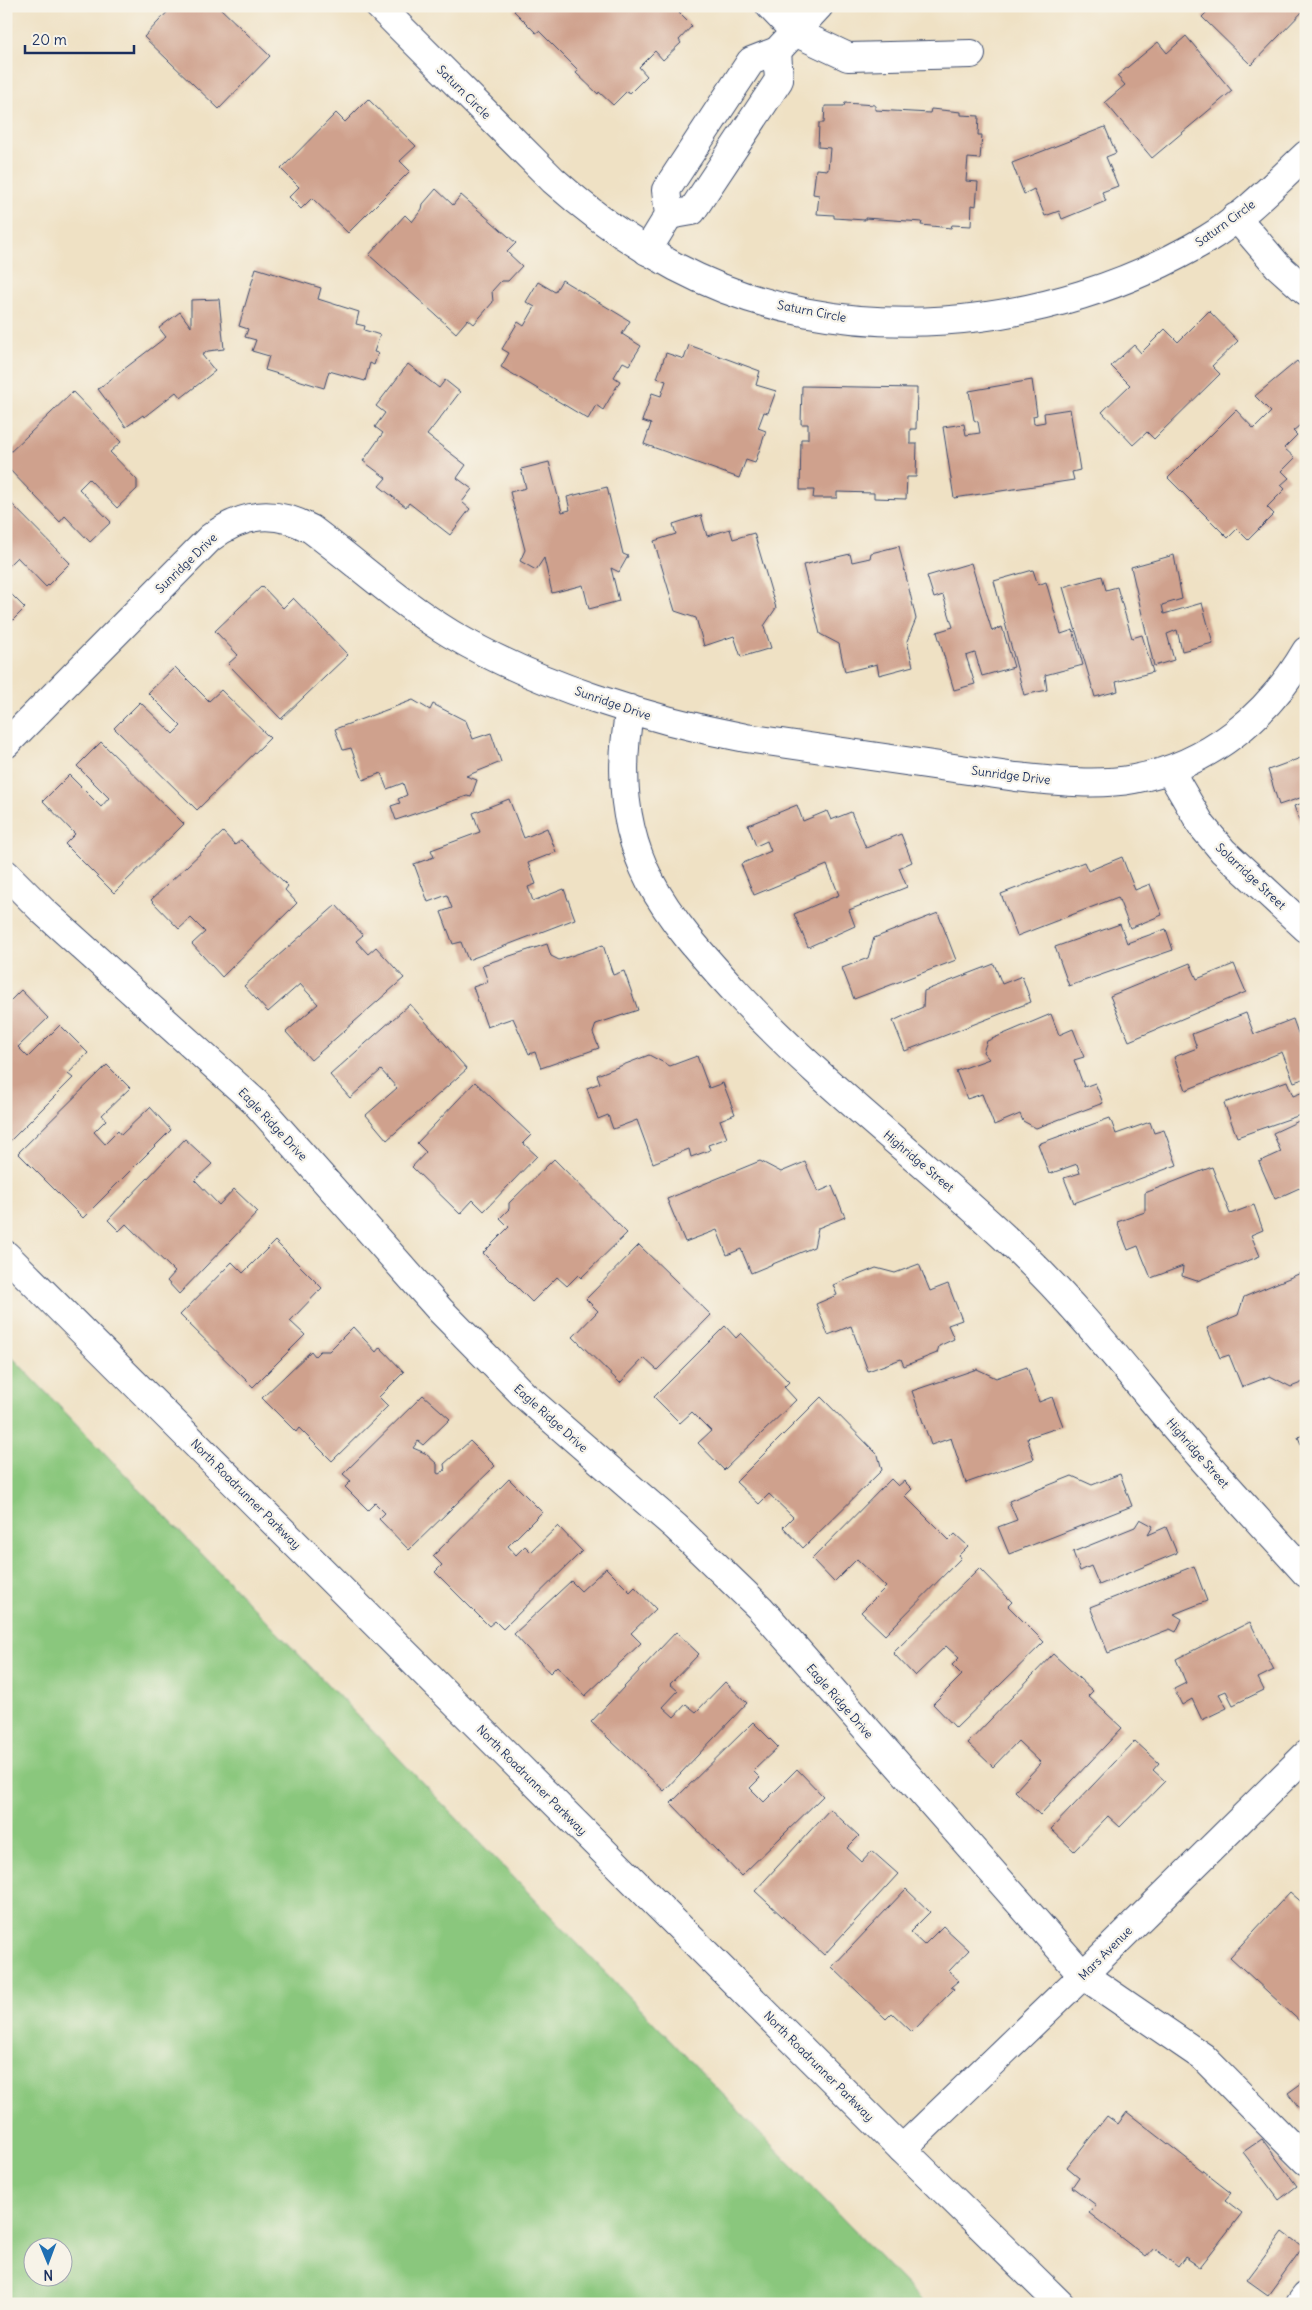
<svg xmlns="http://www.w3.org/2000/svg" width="1312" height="2310" font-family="Delius,sans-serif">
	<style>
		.green { fill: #8ac77d; stroke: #527b6e; fill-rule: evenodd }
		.building { fill: #cfa18d }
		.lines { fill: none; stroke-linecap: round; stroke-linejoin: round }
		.minor-casing { stroke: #3b4a6d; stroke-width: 30 }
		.minor { stroke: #fff; stroke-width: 28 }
		.labels { text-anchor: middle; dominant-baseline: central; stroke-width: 4.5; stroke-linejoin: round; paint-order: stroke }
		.street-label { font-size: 12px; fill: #1b2f5e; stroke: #f7f3e8 }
	</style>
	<rect width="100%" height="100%" fill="#f7f3e8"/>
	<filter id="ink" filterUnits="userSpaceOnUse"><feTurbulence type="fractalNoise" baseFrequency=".02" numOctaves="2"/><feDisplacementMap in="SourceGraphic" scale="10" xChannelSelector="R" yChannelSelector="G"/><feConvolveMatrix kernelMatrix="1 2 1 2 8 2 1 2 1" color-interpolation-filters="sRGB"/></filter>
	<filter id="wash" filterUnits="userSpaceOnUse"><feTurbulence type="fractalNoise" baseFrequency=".0096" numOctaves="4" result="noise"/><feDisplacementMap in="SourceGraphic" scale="20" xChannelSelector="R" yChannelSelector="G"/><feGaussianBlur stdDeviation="1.12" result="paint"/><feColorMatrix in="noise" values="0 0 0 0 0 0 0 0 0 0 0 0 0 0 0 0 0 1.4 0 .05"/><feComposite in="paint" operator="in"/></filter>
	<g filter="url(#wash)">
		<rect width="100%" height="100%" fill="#efe1c4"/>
		<path class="green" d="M6,1351l919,953h-919zM32,2248h30v30h-30z"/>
		<g id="blocks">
			<g class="building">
				<path d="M173,6h45l52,50 -51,53 -75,-72z"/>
				<path d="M514,6h162l5,5 -2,2 13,13 -13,14 2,3 -18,17 -8,-9 -16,16 8,9 -17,17 -3,-2 -14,14 -14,-13 -1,2 -22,-21 2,-3 -39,-39 -3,2 -22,-22 2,-2z"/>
				<path d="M1213,6h93v2l-55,57 -49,-48z"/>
				<path d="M1186,36l46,55 -80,67 -47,-56 20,-17 -8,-9 41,-34 9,11z"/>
				<path d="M368,99l48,47 -16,15 10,10 -62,62 -36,-35 -11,11 -12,-12 10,-10 -18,-18 55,-56 9,9z"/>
				<path d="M845,103l30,2v5l55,3 1,-4 30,3v3l18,1 -1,19h4l-2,24 -12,-1 -2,23 12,1 -2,24 -4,-1 -1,21 -19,-1 -1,3 -30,-3 1,-3 -57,-4v2l-31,-2v-3l-17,-1 2,-19 -6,-1 3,-25 12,1 2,-22 -12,-1 1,-24h5l1,-17h19z"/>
				<path d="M1105,127l11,26 -10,4 12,29 -16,6 4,9 -44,18 -3,-8 -14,5 -11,-27 -10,5 -12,-31z"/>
				<path d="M436,189l17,16 8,-10 55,48 -9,9 15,14 -14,15h-7l-9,10 1,11 -19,22 -6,-5 -12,14 -87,-78 36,-40 7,7 10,-13 1,-5z"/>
				<path d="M256,268l65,20 -3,11 41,13 -3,12 9,2 -1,4 16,5 -6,17 4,1 -4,12 -4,-2 -5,18 -36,-10 -5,17 -59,-18 4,-14 -17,-5 4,-11 -11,-3 3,-8 -9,-3z"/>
				<path d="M562,280l68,41 -8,13 19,12 -12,19 -6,-3 -9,15 6,4 -17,29 -7,-5 -8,14 -87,-52 8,-14 -7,-4 16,-27 6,4 11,-19 -9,-5 12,-20 17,10z"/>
				<path d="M219,299l5,50 -16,2 -6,4 13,16 -34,27 -5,-6 -32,25 -1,-2 -17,12 -28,-38 68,-52 -7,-9 21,-16 11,15v-27z"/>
				<path d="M1209,311l29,30 -26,25 8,8 -66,65 -7,-7 -14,13 -31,-33 28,-27 -19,-19 23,-21 7,8 24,-24 13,13z"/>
				<path d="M689,345l71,26 -4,14 20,6 -8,22 -4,-1 -6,16 8,3 -11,32 -9,-3 -7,18 -95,-34 7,-20 -9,-3 10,-28 9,3 5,-15 -9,-3 9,-25 18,6z"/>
				<path d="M1297,361l9,12v25l-4,4 4,3v15l-13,11 4,4 -13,13 11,10 -13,13 7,7 -8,7 4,4 -18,18 7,7 -26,26 -11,-11 -9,9 -60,-60 68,-68 18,19 17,-17 -16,-16z"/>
				<path d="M408,364l31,24 6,-8 15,12 -33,43 39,30 -9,13 15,11 -10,13 8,7 -20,26 -41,-32 -3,4 -27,-21 7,-8 -23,-17 20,-28 -8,-6 10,-14 -9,-7z"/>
				<path d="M1032,380l5,35 -4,1 1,8 11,-2 -1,-9 26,-4 10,61 -8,2 2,8 -120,18 -11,-71 21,-3 2,11 14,-2 -2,-11 -4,-2 -5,-29z"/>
				<path d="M802,386l115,2 -1,41h-6v15h7l-1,33h-9l-1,22 -32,-1v-5l-37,-1v6h-24l1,-8h-14l1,-51h7v-15h-7z"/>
				<path d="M73,392l48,50 -11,10 27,28v9l-20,19 -28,-29 -10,10 32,33 -21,20 -25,-26 -5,6 -54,-56v-10z"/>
				<path d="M549,462l13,50 8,-2 -3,-13 40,-10 16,67 5,2 -9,16 -8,-4 8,33 -30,8 -6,-24 -31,8 -8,-35 -8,12 -16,-9 5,-11 -15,-58 16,-4 -5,-19z"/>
				<path d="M6,498l64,65 -24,24 -29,-30 -11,11z"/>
				<path d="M701,515l6,21 23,-7 3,10 21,-6 22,75 -12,18 7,22 -30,9 -7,-21 -30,10 -8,-28 -21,-7 -21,-70 22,-7 -3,-10z"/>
				<path d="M899,546l17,73 -9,22 6,25 -34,9 -2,-11 -32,8 -6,-28 -19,-10 -17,-69 47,-11 2,8 18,-4 1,-5z"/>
				<path d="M1174,555l8,44 -20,6 2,9 38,-11 11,40 -31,8 -5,-21 -10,4 7,26 -20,6 -23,-99z"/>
				<path d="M971,563l21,68 10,-4 12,40 -32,9 -7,-23 -9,3 9,28 -21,6 -17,-58 16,-5 -10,-32 -9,3 -7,-22z"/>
				<path d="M1033,570l5,15 8,-3 15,52 12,-4 10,35 -38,10 2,15 -23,5 -30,-114z"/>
				<path d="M1102,576l4,14 11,-3 15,51 10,-3 11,37 -37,10 2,9 -23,6 -32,-110z"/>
				<path d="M262,586l21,22 10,-10 55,57 -67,64 -53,-55 10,-9 -23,-24z"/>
				<path d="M6,589l19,19 -19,19z"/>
				<path d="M175,667l34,34 12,-11 49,48 -73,72 -83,-82 26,-26 33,32 8,-8 -33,-33z"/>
				<path d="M413,700l17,10 3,-6 33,17 7,18 18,-6 10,29 -35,14 11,4 -6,17 -4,-1 -71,24 -5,-14 9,-3 -2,-4 9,-4 -4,-12 -16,6 -6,-16 -18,7 -12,-32 -8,2 -8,-21z"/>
				<path d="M101,742l83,82 -70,69 -49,-49 10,-10 -32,-33 26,-26 32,32 8,-9 -32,-32z"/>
				<path d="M1306,756v40l-27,9 -11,-35z"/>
				<path d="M509,799l15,39 23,-10 9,24 -28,11 8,21 -8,3 5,14 31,-12 11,30 -107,41 -7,-18 -8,2 -12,-32 11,-4 -5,-13 -19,7 -14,-38 20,-7 -3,-7 49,-18 -7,-19z"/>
				<path d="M1306,802v25l-4,1 -8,-22z"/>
				<path d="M797,805l6,16 24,-10 4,9 20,-8 15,36 35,-14 11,28 -13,6 8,19 -58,23 6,16 -47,21 -14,-33 45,-19 -12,-30 -73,30 -13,-31 30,-13 -4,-10 -11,5 -8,-21z"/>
				<path d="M223,832l12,13 6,-5 47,46 -3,4 12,13 -75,74 -30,-33 13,-12 -14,-14 -12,11 -28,-29z"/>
				<path d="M1122,857l13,33 15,-6 12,31 -32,13 -12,-31 -101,39 -16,-42 83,-32 4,9z"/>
				<path d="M336,905l27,30 -7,6 12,13 8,-7 28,31 -93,82 -25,-28 32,-28 -18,-20 -32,28 -24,-26z"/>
				<path d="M938,913l18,47 -102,39 -12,-31 26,-10 6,-20z"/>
				<path d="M1120,924l7,19 39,-14 7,21 -104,36 -14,-39z"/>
				<path d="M547,944l4,12 8,4 44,-15 10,30 11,-4 14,39 -42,14 -3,9 6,15 -58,20 -6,-16 -6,2 -16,-36 -26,9 -14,-40 15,-5 -6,-17z"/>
				<path d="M1190,963l7,16 37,-15 12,28 -117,49 -19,-45z"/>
				<path d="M994,964l8,20 20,-8 9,26 -126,49 -12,-30 30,-14 1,-16z"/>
				<path d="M21,990l27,28 -30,29 10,10 32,-32 28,28 -20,21 5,4 -66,66 -1,-139z"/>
				<path d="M410,1004l57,65 -80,71 -21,-25 31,-27 -16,-18 -31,28 -20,-23z"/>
				<path d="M1246,1013l8,21 39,-15 9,25 4,-2v36l-12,4 -12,-30 -96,38 -12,-33 23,-9 -5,-14z"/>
				<path d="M1051,1014l8,21 14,-6 11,28 -10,3 10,27 11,-4 8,20 -67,25 -13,-7 -3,-7 -26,11 -12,-31 -15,5 -11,-28 33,-12 -6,-7 4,-11z"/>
				<path d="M649,1055l21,11 27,-10 12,32 14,-5 12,31 -15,6 7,18 -19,7 2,5 -19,7 -2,-8 -36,14 -16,-43 -24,9 -5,-14 -10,4 -11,-31 13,-5 -3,-8z"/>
				<path d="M107,1065l23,23 -28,27 4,5 -12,12 11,12 13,-13 3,4 29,-28 21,23 -88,88 -65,-65z"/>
				<path d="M1287,1081l6,15 13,-5v22l-69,24 -13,-34z"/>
				<path d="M475,1082l56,53 -8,8 14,13 -53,55 -11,-11 -13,14 -48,-47 14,-15 -9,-9z"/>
				<path d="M1110,1118l6,16 34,-12 4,11 10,-3 13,35 -103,38 -10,-25 16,-5 -3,-9 -28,10 -11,-30z"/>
				<path d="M1303,1119l3,9v57l-31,14 -16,-37 22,-10 -8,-19z"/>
				<path d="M185,1139l27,25 -17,16 24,25 15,-16 24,23 -79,82 -12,-13 8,-9 -49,-48 -7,7 -11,-11z"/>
				<path d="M554,1159l73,74 -46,45 -3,-3 -11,11 -10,-9 -25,25 -49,-49 26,-26 -9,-9 9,-9v-6z"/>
				<path d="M760,1161l21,11 24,-10 13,30 14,-6 13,31 -27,11 -4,19 -63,26 -10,-24 -14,6 -10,-25 -32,12 -18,-43z"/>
				<path d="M1212,1167l18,47 24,-9 9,25 -12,5 9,21 -63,25 -15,-5 1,-10 -32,12 -13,-32 -10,4 -11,-28 28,-10v-19z"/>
				<path d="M275,1241l47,47 -32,33 15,14 -52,52 -73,-72 52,-53 11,11z"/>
				<path d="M639,1245l72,70 -54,55 -13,-12 -24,25 -47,-46 25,-26 -12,-12z"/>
				<path d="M919,1264l11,27 18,-7 14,36 -14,5 6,14 -15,7 -2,7 -33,13 -3,-7 -33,12 -17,-45 -23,9 -12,-31 21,-9 -4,-10 43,-17 19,5z"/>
				<path d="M1301,1273l5,10v98l-15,6 -21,-11 -28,11 -13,-32 -9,3 -13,-30 31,-13 6,-18z"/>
				<path d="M725,1326l11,12 5,-5 48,49 -5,5 12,13 -72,70 -26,-27 13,-12 -19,-19 -12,11 -26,-26z"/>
				<path d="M353,1327l23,25 4,-5 24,25 -25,25 9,9 -56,55 -33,-33 -3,4 -34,-34 49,-47 4,5 5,-5h9z"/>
				<path d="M1027,1367l12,35 13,-5 11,29 -36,12 7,21 -68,24 -15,-45 -20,7 -19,-54 65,-22 19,9z"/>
				<path d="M423,1395l27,24 -27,26 -5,-4 -5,7 12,5 12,11v9l2,1 6,-4 -1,-6 26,-23 25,25 -86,84 -30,-31 6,-6 -10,-10 -7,7 -23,-23 6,-6 -8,-7z"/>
				<path d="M821,1397l57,58 4,15 -79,78 -20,-21 10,-10 -24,-23 -10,10 -23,-22z"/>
				<path d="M1306,1434v22l-8,-19z"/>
				<path d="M1120,1474l12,32 -123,48 -11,-27 19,-7 -8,-19 63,-25 20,9z"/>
				<path d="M509,1479l33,33 -34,34 8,9 9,-9 6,6 27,-26 24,25 -79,78 -8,-8 -6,5 -54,-54 7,-7 -9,-9z"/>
				<path d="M891,1479l7,7 6,-5 8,8 -7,7 44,44 6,-6 13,12 -9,9 2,3 -76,77 -24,-23 25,-25 -29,-28 -23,23 -22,-23z"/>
				<path d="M1140,1519l13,7 -5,9 18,-8 11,26 -78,32 -8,-19 -11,5 -7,-19 62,-25z"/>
				<path d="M1194,1566l13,35 -33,13 8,5 -6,13 -6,-3 -62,24 -18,-46z"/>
				<path d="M606,1568l24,24 5,-5 21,22 -25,24 10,10 -56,53 -28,-30 -7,7 -36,-39 57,-53 10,10z"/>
				<path d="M979,1568l33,34 -4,4 36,36 -88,86 -23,-24 29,-29 -10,-10 7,-7 -13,-12 -31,30 -22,-23z"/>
				<path d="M1250,1622l24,48 -16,8 6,12 -31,15 -7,-14 -7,3 8,14 -25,12 -10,-21 -10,6 -8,-16 12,-6 -10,-24z"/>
				<path d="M676,1632l23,22 -29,30 8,7 -15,16 11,10 12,-13 10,8 29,-30 22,21 -83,88 -73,-69z"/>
				<path d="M1053,1654l40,37 -5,5 34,32 -82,87 -25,-24 26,-28 -23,-22 -25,26 -25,-24z"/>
				<path d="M753,1722l25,25 -25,24 7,7 -10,10 14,14 33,-33 26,27 -82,80 -70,-73z"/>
				<path d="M1135,1741l24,22 -6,7 12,11 -45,46 -12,-11 -34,35 -23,-22z"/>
				<path d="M830,1809l29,27 -12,12 15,14 10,-11 26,23 -74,81 -69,-64z"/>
				<path d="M906,1889l24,23 -20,20 14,13 19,-19 26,24 -20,21 9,10 -7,6 3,2 -42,43 -20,-19 -6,6 -54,-52z"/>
				<path d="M1290,1892l16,14v121l-76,-70z"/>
				<path d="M1306,2080v37l-18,-24z"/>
				<path d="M1127,2112l104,81 -6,7 17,13 -42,54 -15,-10 -7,10 -24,-19 -8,9 -57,-44 7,-8 -24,-18 7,-10 -12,-10 40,-51 11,8z"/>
				<path d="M1262,2139l35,47 -18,14 -36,-48z"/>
				<path d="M1283,2232l20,15 -35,48 -21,-15z"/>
			</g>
		</g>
	</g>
	<g filter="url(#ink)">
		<use href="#blocks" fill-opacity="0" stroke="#3b4a6d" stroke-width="1"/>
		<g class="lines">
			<g class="minor-casing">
				<g id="minor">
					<path d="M379,6l174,174c38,34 78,63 123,87 164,87 375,65 531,-28 36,-22 68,-55 99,-84"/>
					<path d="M770,6l25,26 53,25 123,-3"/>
					<path d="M669,215l23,-4 87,-131 -2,-29"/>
					<path d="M1236,217l41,48 29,26"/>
					<path d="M647,251l22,-36 -3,-25 85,-129 26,-10 42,-45"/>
					<path d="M630,709c-11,59 -8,118 20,172 21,40 53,75 83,108 89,97 195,174 289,265 55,53 102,113 151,171 43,50 88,99 133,148"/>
					<path d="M6,744l204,-206c33,-25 64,-29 101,-9 47,35 90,75 140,105 84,50 199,86 295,104l270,39c39,4 80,9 118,2 75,-14 134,-63 172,-128"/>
					<path d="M1170,771l32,55 21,25 83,77"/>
					<path d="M6,874l37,37 213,192 184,207 84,85 152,132 84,81 323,367 120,82 103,104"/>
					<path d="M6,1255l896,894 158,155"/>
					<path d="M902,2149l181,-174 223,-220"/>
					<path d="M1300,2304l6,-8"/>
				</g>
			</g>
			<use href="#minor" class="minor"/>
		</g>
	</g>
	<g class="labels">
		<g class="street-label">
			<text transform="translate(464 92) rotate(45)">Saturn Circle</text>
			<text transform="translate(1225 223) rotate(-36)">Saturn Circle</text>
			<text transform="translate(812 311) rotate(11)">Saturn Circle</text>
			<text transform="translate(186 563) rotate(-44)">Sunridge Drive</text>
			<text transform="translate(613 703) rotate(19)">Sunridge Drive</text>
			<text transform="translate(1011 775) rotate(7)">Sunridge Drive</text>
			<text transform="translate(1251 876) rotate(43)">Solarridge Street</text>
			<text transform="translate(273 1124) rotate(47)">Eagle Ridge Drive</text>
			<text transform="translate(919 1161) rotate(40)">Highridge Street</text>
			<text transform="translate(551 1418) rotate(42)">Eagle Ridge Drive</text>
			<text transform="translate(1198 1453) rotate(49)">Highridge Street</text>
			<text transform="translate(246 1494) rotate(45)">North Roadrunner Parkway</text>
			<text transform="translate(840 1701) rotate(49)">Eagle Ridge Drive</text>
			<text transform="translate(532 1780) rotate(45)">North Roadrunner Parkway</text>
			<text transform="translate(1105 1953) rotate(-45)">Mars Avenue</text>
			<text transform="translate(819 2066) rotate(45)">North Roadrunner Parkway</text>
		</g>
	</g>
	<rect width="1312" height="2310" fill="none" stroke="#f7f3e8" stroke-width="25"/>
	<g transform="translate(48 2262) rotate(179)"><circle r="24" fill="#f7f3e8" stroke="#9fa5b1"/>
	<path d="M0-4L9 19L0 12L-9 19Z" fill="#1f6fb2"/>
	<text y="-8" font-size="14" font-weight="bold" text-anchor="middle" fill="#1b2f5e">N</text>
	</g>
	<path d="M25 45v8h109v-8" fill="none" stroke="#1b2f5e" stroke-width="2.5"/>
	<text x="32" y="45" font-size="15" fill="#1b2f5e" stroke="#f7f3e8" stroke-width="4" paint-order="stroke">20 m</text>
</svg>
